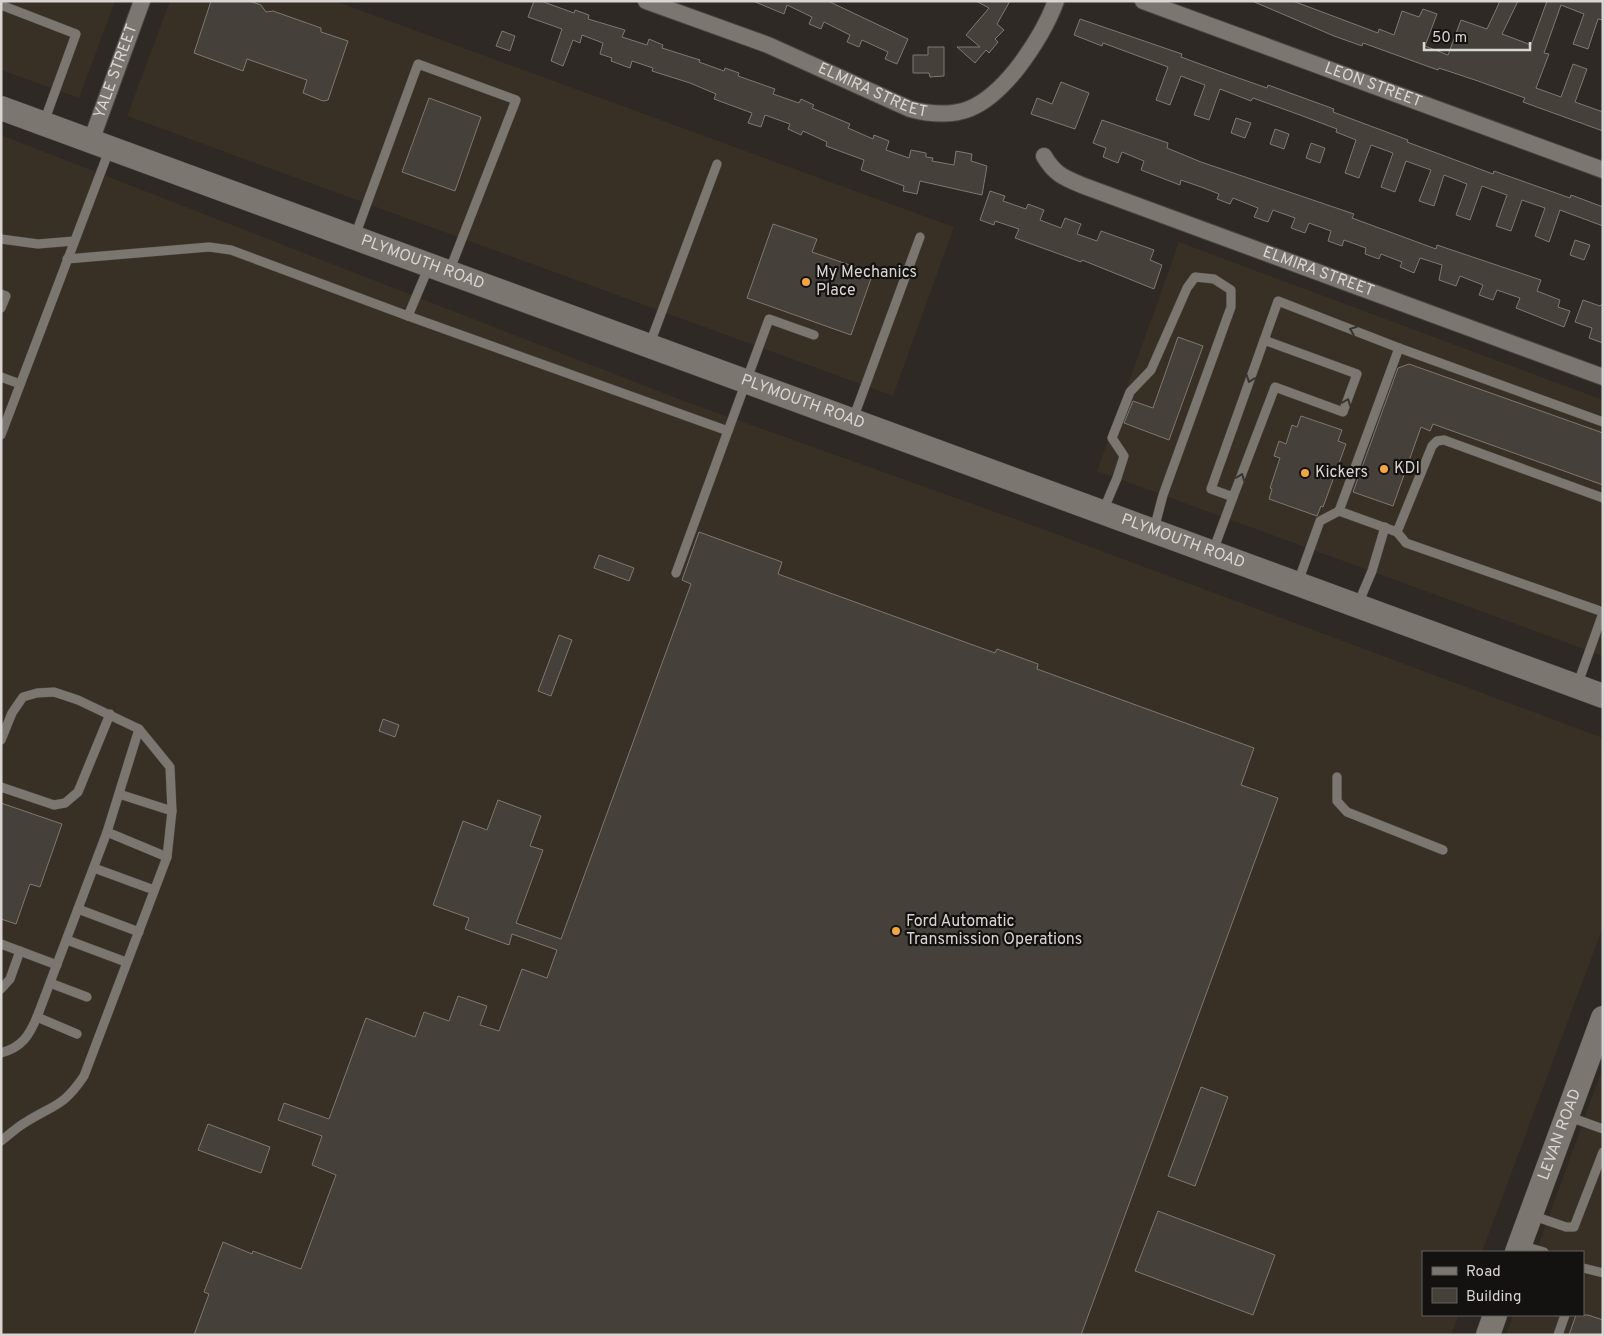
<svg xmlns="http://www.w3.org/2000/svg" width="1604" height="1336" font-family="Overpass,sans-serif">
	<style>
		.built { fill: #382f25 }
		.building { fill: #45403a; stroke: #7e7872 }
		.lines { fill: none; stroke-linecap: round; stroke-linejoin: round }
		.lane-casing { stroke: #484540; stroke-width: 10 }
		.street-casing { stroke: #484540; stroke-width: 18 }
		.secondary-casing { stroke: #484540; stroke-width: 25 }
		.lane { stroke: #7b7670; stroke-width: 9 }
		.street { stroke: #7b7670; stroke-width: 16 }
		.secondary { stroke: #7b7670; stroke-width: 24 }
		.oneway { stroke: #383532 }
		.poi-dot { fill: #f2a541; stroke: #141210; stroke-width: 2 }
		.labels { text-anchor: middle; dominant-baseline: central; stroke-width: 4.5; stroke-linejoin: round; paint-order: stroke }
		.street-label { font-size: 16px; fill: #d8d5d2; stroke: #141210 }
		.poi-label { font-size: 16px; fill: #d8d5d2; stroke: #141210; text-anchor: start }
	</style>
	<rect width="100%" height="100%" fill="#2e2924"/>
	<g class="built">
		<path d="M1,1h114l-36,97 -78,-28z"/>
		<path d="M170,1h165l619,226 -61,169 -766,-280z"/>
		<path d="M1,135l683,266 348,124 571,213v189l-121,325h-59v63h36l-8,20h-1450z"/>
		<path d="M1179,242l424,158v256l-506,-185z"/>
		<path d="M1603,1067v268h-97l7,-20h70v-63h-47z"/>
	</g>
	<g class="building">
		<path d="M211,1h38l12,4 5,7 7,-1 48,17v4l27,9 -20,59 -5,1 -20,-8 4,-13 -60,-21 -4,12 -49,-18z"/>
		<path d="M534,1h7l33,12 1,-3 14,5 -1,4 37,11 -3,7 25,8 2,-6 14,6 -1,3 38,12 -1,2 25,9 1,-3 14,5 -1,3 37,13 -2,5 26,9 2,-4 13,6 -2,3 38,16 -2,4 25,11 1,-4 15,6 -3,9 23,8 2,-8 15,3v4l7,1 -1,3 22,4 2,-14 16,3 -1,7 16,5 -5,29 -62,-14 -3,13 -14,-3 1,-5 -43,-16 3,-10 -38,-14 1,-4 -24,-11 -2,4 -13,-6 2,-5 -25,-9 -4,12 -13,-4 4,-10 -38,-14 2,-5 -26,-11 -38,-12 1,-3 -21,-7 -2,7 -19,-7 1,-3 -12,-4 3,-11 -21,-8 -2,8 -7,-3 -10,26 -12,-5 11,-32 -34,-12z"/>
		<path d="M753,1h75l80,38 -11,25 -12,-5 3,-7 -26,-12 -3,7 -12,-5 3,-7 -26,-13 -3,7 -12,-5 3,-7 -25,-12 -3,9z"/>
		<path d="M976,1h34l-13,23 7,6 -9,9 3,3 -9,11 -3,-3 -11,13 -18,-16h23l-14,-12 23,-27z"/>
		<path d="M1252,1h41l85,32 1,-4 15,6 8,-24 17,6 4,-8 14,5 -12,32 23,9 13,-35 26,9 13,-28h18l-16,33 29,11 16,-44h56v19l-5,-1 -10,30 -15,-5 11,-30 -23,-9 -17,48 5,1 -13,34 25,9 12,-33 14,5 -12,33 28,10v19l-80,-29 2,-4 -47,-17 -39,-13 -1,2 -75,-27 -1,3 -28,-10z"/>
		<path d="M1080,19l102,35 -1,3 49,18 37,13 1,-3 66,24 -1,3 75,28 -1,2 86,32 1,-3 76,27 1,-3 32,12v19l-43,-16 -11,32 -14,-6 10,-28 -23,-8 -11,31 -15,-5 11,-31 -25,-9 -12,34 -14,-5 11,-31 -23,-9 -10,31 -15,-5 12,-31 -25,-9 -11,31 -14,-5 12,-34 -22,-8 -12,33 -14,-5 11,-33 -20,-8 1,-3 -37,-14 -47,-17 -2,3 -31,-12 -11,31 -15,-5 11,-30 -24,-9 -11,29 -14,-5 12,-33 -65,-24 -1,3 -28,-11z"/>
		<path d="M502,31l13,5 -5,15 -14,-5z"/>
		<path d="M928,47h16v29l-14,1 -1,-4h-16v-18h15z"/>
		<path d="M1061,82l28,11 -14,36 -44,-15 6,-16 15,6z"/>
		<path d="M429,98l52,19 -26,74 -53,-19z"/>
		<path d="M1236,118l15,5 -6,15 -14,-5z"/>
		<path d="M1102,120l66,23 -1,5 34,14 153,52 -2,4 84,31 1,-4 104,35 -4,11 23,9 -2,7 12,4 -6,16 -48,-19 4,-10 -23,-8 -4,10 -14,-5 4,-10 -23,-9 -4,10 -17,-6 3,-15 -22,-7 -6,15 -14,-6 2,-5 -21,-8 -2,5 -14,-5 1,-6 -22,-8 -2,6 -14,-5 3,-10 -22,-8 -4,10 -14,-5 4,-10 -22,-8 -5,12 -14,-5 4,-9 -25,-10 -3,6 -13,-5 2,-5 -15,-6 -23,-8 -1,5 -39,-15 3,-9 -22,-9 -4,11 -15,-6 3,-9 -13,-5z"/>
		<path d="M1275,129l14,5 -5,15 -14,-5z"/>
		<path d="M1311,143l14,5 -5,15 -14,-5z"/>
		<path d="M990,191l15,5 -2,5 23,8 2,-5 16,6 -4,10 21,8 4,-10 16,6 -4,10 20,7 4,-10 53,19 -4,10 12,5 -8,24 -72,-29 -1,2 -66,-24 4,-9 -24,-8 -1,4 -14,-5z"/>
		<path d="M773,224l44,15 -5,13 61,21 -22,62 -104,-37z"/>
		<path d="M1575,240l15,5 -6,15 -14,-5z"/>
		<path d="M1583,300l17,6 3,-3v40l-14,-5 3,-10 -17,-6z"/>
		<path d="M1178,337l25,9 -34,94 -45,-17 9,-22 20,7z"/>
		<path d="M1409,364l194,69v52l-170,-61 -3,7 -9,-4 -28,79 -40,-14 45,-124z"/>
		<path d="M1301,416l41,14 -4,11 8,3 -23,63 -2,-1 -4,10 -48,-17 3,-10 -2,-1 10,-30 -6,-2 5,-15 7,3 6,-19 5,2z"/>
		<path d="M699,532l83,30 -4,12 217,79 2,-4 41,15 -1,5 217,79 -13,37 37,13 -197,537h-887l15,-41 -5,-2 19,-50 29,12 1,-3 48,18 35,-94 -24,-10 10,-29 -44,-16 6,-17 45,16 37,-101 49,19 9,-25 25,9 9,-25 29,10 -7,19 19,6 23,-62 25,9 10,-28 -45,-16 -3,11 -44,-16 4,-11 -36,-13 30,-84 24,9 11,-30 43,16 -11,30 13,4 -27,73 45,16 130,-355 -9,-4z"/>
		<path d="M599,555l35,13 -5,13 -35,-13z"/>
		<path d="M559,635l13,5 -21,56 -13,-5z"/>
		<path d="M383,719l16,6 -4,12 -16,-6z"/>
		<path d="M1,803l61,21 -22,63 -10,-3 -14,40 -15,-5z"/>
		<path d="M1201,1087l27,10 -33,89 -27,-10z"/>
		<path d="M208,1124l62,23 -9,26 -63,-23z"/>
		<path d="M1158,1211l117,44 -22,60 -118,-44z"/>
		<path d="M1576,1315h12l15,5v15h-34z"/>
	</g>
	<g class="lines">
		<g class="lane-casing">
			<g id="lane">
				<path d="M1,5l75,29 -32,88"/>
				<path d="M355,236l63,-172 98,36 -67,172"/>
				<path d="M1,239l37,5 36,-3"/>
				<path d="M67,259l142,-12 22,3 177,66"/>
				<path d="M429,266l-21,50 320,115"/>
				<path d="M1,294l5,2 -5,12"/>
				<path d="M1264,340l93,34 -14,38 -68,-25 -42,110 -22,-8 67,-188 121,47"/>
				<path d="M649,346l68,-182"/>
				<path d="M1,377l19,7"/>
				<path d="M853,419l67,-182"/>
				<path d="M1603,422l-204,-74 -60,163 58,21 35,-86 5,-5 7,-1 159,58"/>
				<path d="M1,435l109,-287"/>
				<path d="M1103,511l14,-33 7,-22 -12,-18 18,-46 21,-22 36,-82 8,-11 19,2 17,11v17l-68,188 -9,34"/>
				<path d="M1397,532l9,11 197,69"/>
				<path d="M1213,551l20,-54"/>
				<path d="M676,573l93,-254 45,16"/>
				<path d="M1298,582l22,-61 19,-10"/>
				<path d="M1358,604l14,-33 13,-44"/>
				<path d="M1577,686l26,-73"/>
				<path d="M1,740l11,-27 11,-16 14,-4 17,-1 24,8 61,29 31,38 2,44 -5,46 -83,219c-21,31 -29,28 -58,46 -9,5 -17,13 -25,19"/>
				<path d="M1337,777v24l10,11 96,38"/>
				<path d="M1,787l53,18 11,-2 13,-11 32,-78"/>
				<path d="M119,794l53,17"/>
				<path d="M107,832l60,25"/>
				<path d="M94,868l60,22"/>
				<path d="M78,909l61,23"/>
				<path d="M67,940l59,22"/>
				<path d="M1,944l56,21"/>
				<path d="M50,983l37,14"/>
				<path d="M1,989l9,-10 10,-28"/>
				<path d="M37,1017l40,17"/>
				<path d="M1,1053c21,-6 28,-17 36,-36l70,-185 32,-103"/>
				<path d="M1567,1116l36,13"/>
				<path d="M1531,1215l35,12h8l29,-75"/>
				<path d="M1520,1245l24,7"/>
				<path d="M1583,1268l20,5"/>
				<path d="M1558,1335l7,-20"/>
			</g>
		</g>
		<g class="street-casing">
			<g id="street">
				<path id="s1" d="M646,1l122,44 142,64c49,13 75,-1 106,-39 17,-22 30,-42 40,-69"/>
				<path id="s2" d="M1143,1l460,169"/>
				<path id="s3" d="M91,141l51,-140"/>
				<path id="s4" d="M1044,156c11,19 21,22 40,30l519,191"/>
			</g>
		</g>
		<g class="secondary-casing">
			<g id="secondary">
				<path id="s5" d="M1,108l1602,588"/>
				<path id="s6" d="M1517,1252l86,-234"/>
				<path d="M1488,1335l7,-20"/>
			</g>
		</g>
		<use href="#lane" class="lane"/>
		<use href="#street" class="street"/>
		<use href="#secondary" class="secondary"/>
	</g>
	<defs><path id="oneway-chevron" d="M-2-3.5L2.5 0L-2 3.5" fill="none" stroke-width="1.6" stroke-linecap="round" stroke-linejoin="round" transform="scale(1.25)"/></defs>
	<g class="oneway">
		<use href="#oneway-chevron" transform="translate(1353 330) rotate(-159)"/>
		<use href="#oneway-chevron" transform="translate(1250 379) rotate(110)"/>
		<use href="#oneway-chevron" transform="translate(1347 402) rotate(-69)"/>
		<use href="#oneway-chevron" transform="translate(1241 477) rotate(-69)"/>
	</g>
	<g class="poi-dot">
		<circle cx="806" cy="282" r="5"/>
		<circle cx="1384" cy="469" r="5"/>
		<circle cx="1305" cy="473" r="5"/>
		<circle cx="896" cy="931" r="5"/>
	</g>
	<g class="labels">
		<g class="street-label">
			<text stroke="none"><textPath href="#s3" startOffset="74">YALE STREET</textPath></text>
			<text stroke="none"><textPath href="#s2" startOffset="245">LEON STREET</textPath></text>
			<text stroke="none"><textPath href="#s1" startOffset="244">ELMIRA STREET</textPath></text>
			<text stroke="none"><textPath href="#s5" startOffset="449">PLYMOUTH ROAD</textPath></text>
			<text stroke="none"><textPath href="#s4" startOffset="301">ELMIRA STREET</textPath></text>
			<text stroke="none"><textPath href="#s5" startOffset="854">PLYMOUTH ROAD</textPath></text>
			<text stroke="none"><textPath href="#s5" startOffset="1259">PLYMOUTH ROAD</textPath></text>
			<text stroke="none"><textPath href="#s6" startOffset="125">LEVAN ROAD</textPath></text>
		</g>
		<g class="poi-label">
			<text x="816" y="273">My Mechanics<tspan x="816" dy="18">Place</tspan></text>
			<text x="1394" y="469">KDI</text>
			<text x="1315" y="473">Kickers</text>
			<text x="906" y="922">Ford Automatic<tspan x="906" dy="18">Transmission Operations</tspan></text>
		</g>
	</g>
	<rect width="1604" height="1336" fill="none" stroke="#d8d5d2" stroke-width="5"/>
	<rect x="1422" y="1251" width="162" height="65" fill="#141210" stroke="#62605e"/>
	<rect x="1432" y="1267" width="25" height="8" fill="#7b7670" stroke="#62605e"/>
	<text x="1466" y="1276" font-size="15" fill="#d8d5d2">Road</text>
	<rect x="1432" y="1288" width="25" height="15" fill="#45403a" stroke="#62605e"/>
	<text x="1466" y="1301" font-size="15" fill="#d8d5d2">Building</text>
	<path d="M1424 42v8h106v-8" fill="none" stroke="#d8d5d2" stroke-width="2.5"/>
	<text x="1432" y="42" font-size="15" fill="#d8d5d2" stroke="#141210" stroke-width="4" paint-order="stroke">50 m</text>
</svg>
